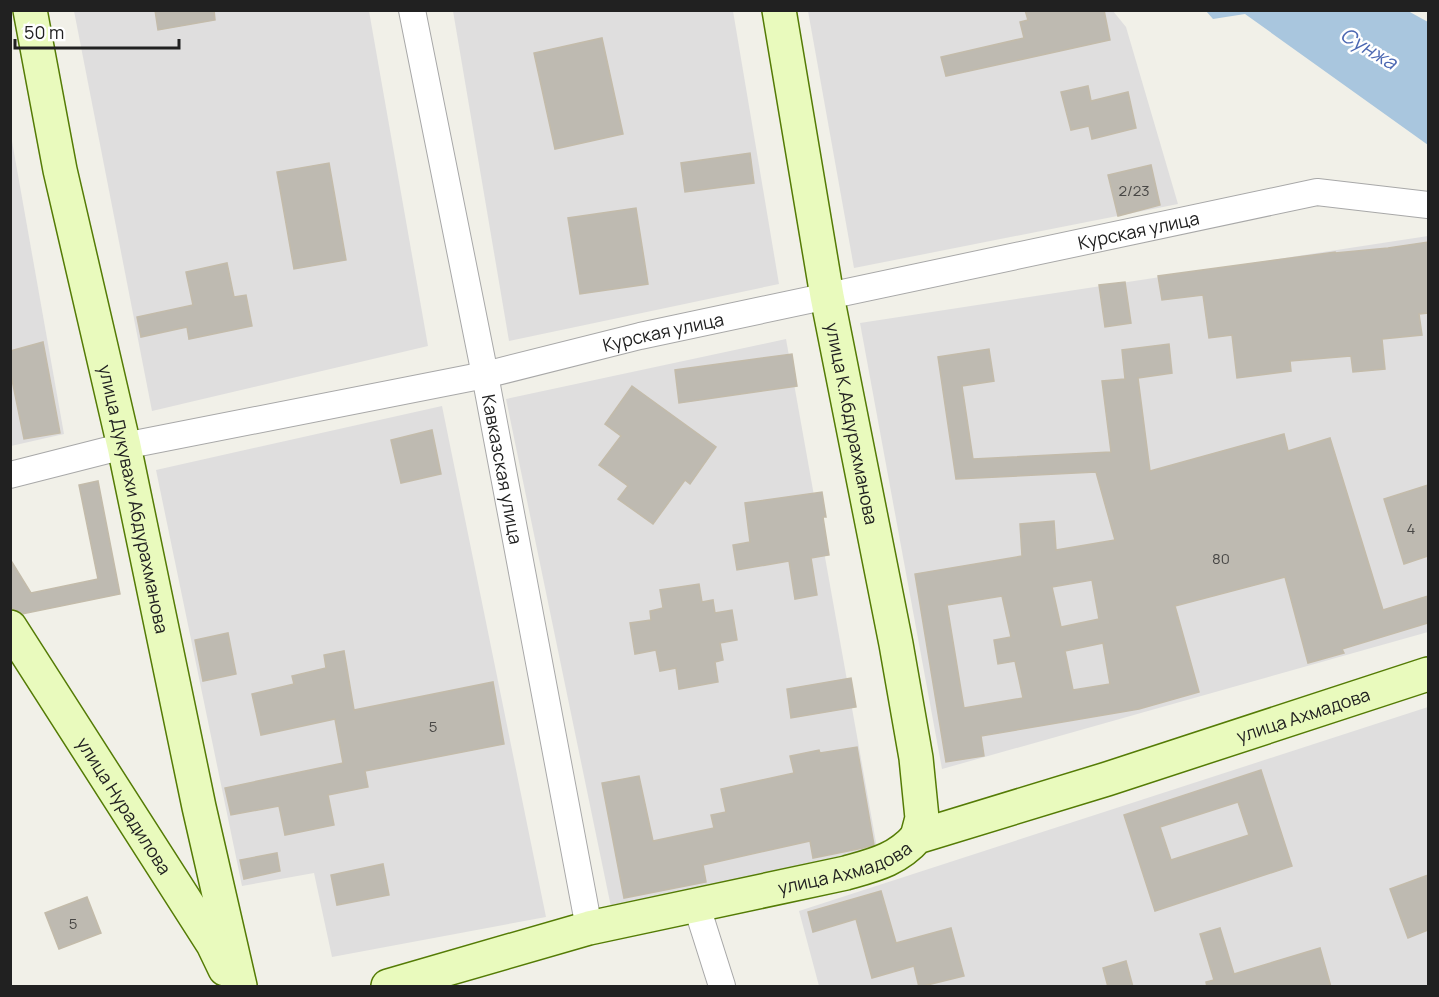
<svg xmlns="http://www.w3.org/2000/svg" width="1439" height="997" font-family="Manrope,sans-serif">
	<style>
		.residential { fill: #dfdede }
		.water { fill: #a9c6de }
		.building { fill: #bebab1; stroke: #c3bbaa; stroke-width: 1.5; fill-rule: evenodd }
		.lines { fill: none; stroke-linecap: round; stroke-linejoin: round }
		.street-casing { stroke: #a8a8a8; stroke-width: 28 }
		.secondary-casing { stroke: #547b05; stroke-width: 36 }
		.street { stroke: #fff; stroke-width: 26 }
		.secondary { stroke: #e9fabd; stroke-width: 33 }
		.labels { text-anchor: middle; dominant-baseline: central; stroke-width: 5; stroke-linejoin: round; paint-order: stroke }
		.number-label { font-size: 15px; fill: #484745 }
		.street-label { font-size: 18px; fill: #212121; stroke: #fff }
		.water-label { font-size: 20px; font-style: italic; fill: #4c68b2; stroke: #fff }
	</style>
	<rect width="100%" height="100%" fill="#f1f0e8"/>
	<g class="residential">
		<path d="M74,11h295l59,335 -276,65z"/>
		<path d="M453,11h280l46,273 -270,57z"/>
		<path d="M808,11h305l13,16 52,177 -324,64z"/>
		<path d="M10,130l54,304 -53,12h-1z"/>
		<path d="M1428,236v396l-486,137 -82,-446z"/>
		<path d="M786,339l91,509 -266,59 -105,-508z"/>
		<path d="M442,406l104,511 -214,40 -18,-84 -72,13 -86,-416z"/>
		<path d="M1428,707v279h-609l-20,-75z"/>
	</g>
	<path class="water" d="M1206,11h202l20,11v123l-183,-131 -32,5z"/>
	<g class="building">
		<path d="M155,10h59l1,10 -57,10z"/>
		<path d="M1025,10h79l6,30 -164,36 -5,-19 83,-19 -4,-16 8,-2z"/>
		<path d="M602,38l21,96 -68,15 -21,-96z"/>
		<path d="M1088,86l3,15 37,-9 8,36 -44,11 -3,-13 -18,4 -10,-38z"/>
		<path d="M750,153l4,30 -69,9 -4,-29z"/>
		<path d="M329,163l17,97 -52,9 -17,-97z"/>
		<path d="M1151,165l9,40 -42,11 -10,-41z"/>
		<path d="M636,208l12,76 -68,10 -12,-76z"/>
		<path d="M1428,242v71l-9,1 3,21 -40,4 3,30 -32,3 -2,-16 -61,5 1,10 -54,7 -5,-43 -23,3 -6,-43 -41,5 -4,-24 177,-24v1l53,-5z"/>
		<path d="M227,263l7,34 12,-2 6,31 -63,13 -2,-12 -46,10 -4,-20 56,-12 -7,-33z"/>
		<path d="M1125,282l6,41 -26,4 -6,-42z"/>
		<path d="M43,342l17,91 -36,6 -14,-69v-19z"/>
		<path d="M1169,344l3,29 -34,5 12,93 134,-37 4,17 42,-13 53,172 45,-14v27l-86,26 2,4 -36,10 -23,-86 -110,29 24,86 -60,17 -158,27 3,20 -38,6 -31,-188 107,-18 -2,-32 34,-3 2,29 59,-10 -19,-68 -140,7 -18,-122 51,-8 5,32 -32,5 11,73 138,-7 -9,-71 23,-2 -3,-29zM1092,580l7,39 -38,8 -9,-40zM1002,596l9,41 -17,3 4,24 17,-3 8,37 -59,10 -17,-103zM1103,643l7,41 -37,6 -8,-39z"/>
		<path d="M792,354l5,32 -118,17 -4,-33z"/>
		<path d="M632,386l84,61 -26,37 -5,-4 -32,44 -35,-25 10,-13 -29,-21 22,-29 -16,-12z"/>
		<path d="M432,430l9,44 -40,9 -10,-43z"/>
		<path d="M98,481l22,113 -98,20 -9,-5 -3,-3v-47l21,34 67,-14 -19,-94z"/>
		<path d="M1428,485v71l-24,8 -20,-65z"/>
		<path d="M822,492l4,25h-3l6,38 -18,3 6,37 -22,4 -6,-38 -52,9 -4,-25 17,-3 -5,-39z"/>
		<path d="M699,584l3,18 11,-2 2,13 17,-3 5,30 -17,3 3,17 -8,2 3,20 -39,7 -3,-21 -16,3 -4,-21 -21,4 -5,-31 21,-3 -1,-9 13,-3 -3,-18z"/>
		<path d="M228,633l8,41 -33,7 -8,-41z"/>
		<path d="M344,651l10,59 139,-28 11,62 -139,27 3,16 -40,8 6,30 -49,10 -6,-29 -48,9 -6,-27 118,-25 -8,-44 -74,16 -9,-41 42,-10 -2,-8 34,-8 -2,-13z"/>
		<path d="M851,678l5,29 -65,11 -4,-29z"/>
		<path d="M857,747l17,98 -11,3 -50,10 -3,-17 -107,24 3,17 -82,16 -22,-115 37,-7 14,65 61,-13 -3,-13 15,-3 -5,-23 73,-16 -4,-17 29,-6 1,3z"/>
		<path d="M1261,770l31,96 -137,45 -31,-96zM1238,802l11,33 -78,25 -11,-33z"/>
		<path d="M277,853l3,18 -36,8 -4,-19z"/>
		<path d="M383,864l6,31 -52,10 -6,-30z"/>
		<path d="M1428,875v55l-20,8 -18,-49z"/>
		<path d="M881,891l15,52 55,-15 13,48 -45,11 -5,-21 -42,12 -16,-59 -43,13 -5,-20z"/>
		<path d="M87,897l14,36 -42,16 -14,-36z"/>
		<path d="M1220,928l14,46 86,-26 11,39h-124l-1,-5 8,-2 -14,-46z"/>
		<path d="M1126,961l7,26h-25l-5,-19z"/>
	</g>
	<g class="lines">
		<g class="street-casing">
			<g id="street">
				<path id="s1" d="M412,10l73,365 104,553"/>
				<path id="s2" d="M10,475l114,-29 361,-71 155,-39 677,-144 111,13"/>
				<path d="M696,904l26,82"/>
			</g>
		</g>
		<g class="secondary-casing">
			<g id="secondary">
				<path id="s3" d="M30,10l30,160 64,276 75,361 41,179"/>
				<path id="s4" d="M779,10l48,286 69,348 20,114 6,60 -5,19"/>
				<path id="s5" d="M10,627l203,317 12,25"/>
				<path id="s6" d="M388,986l201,-58 257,-55c28,-8 51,-13 71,-36l190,-58 321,-105"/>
			</g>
		</g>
		<use href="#street" class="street"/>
		<use href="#secondary" class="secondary"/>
	</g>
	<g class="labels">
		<g class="number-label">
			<text x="1134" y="190">2/23</text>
			<text x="1411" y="528">4</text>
			<text x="1221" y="558">80</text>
			<text x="433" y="726">5</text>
			<text x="73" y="923">5</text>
		</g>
		<g class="street-label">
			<text stroke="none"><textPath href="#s2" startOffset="1155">Курская улица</textPath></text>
			<text stroke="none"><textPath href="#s2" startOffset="669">Курская улица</textPath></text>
			<text stroke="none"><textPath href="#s4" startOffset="420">улица К.Абдурахманова</textPath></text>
			<text stroke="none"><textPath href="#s1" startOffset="468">Кавказская улица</textPath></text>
			<text stroke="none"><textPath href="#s3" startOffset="500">улица Дукувахи Абдурахманова</textPath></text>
			<text stroke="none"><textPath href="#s6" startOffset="958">улица Ахмадова</textPath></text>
			<text stroke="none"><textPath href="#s5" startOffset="212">улица Нурадилова</textPath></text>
			<text stroke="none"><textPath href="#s6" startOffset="472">улица Ахмадова</textPath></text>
		</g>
		<g class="water-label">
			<text transform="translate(1369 48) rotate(31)">Сунжа</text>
		</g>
	</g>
	<rect width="1439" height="997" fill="none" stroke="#212121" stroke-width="24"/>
	<path d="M15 39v9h164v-9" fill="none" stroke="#212121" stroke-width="3"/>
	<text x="24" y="39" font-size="18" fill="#212121" stroke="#ffffff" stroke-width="4.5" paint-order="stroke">50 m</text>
</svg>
